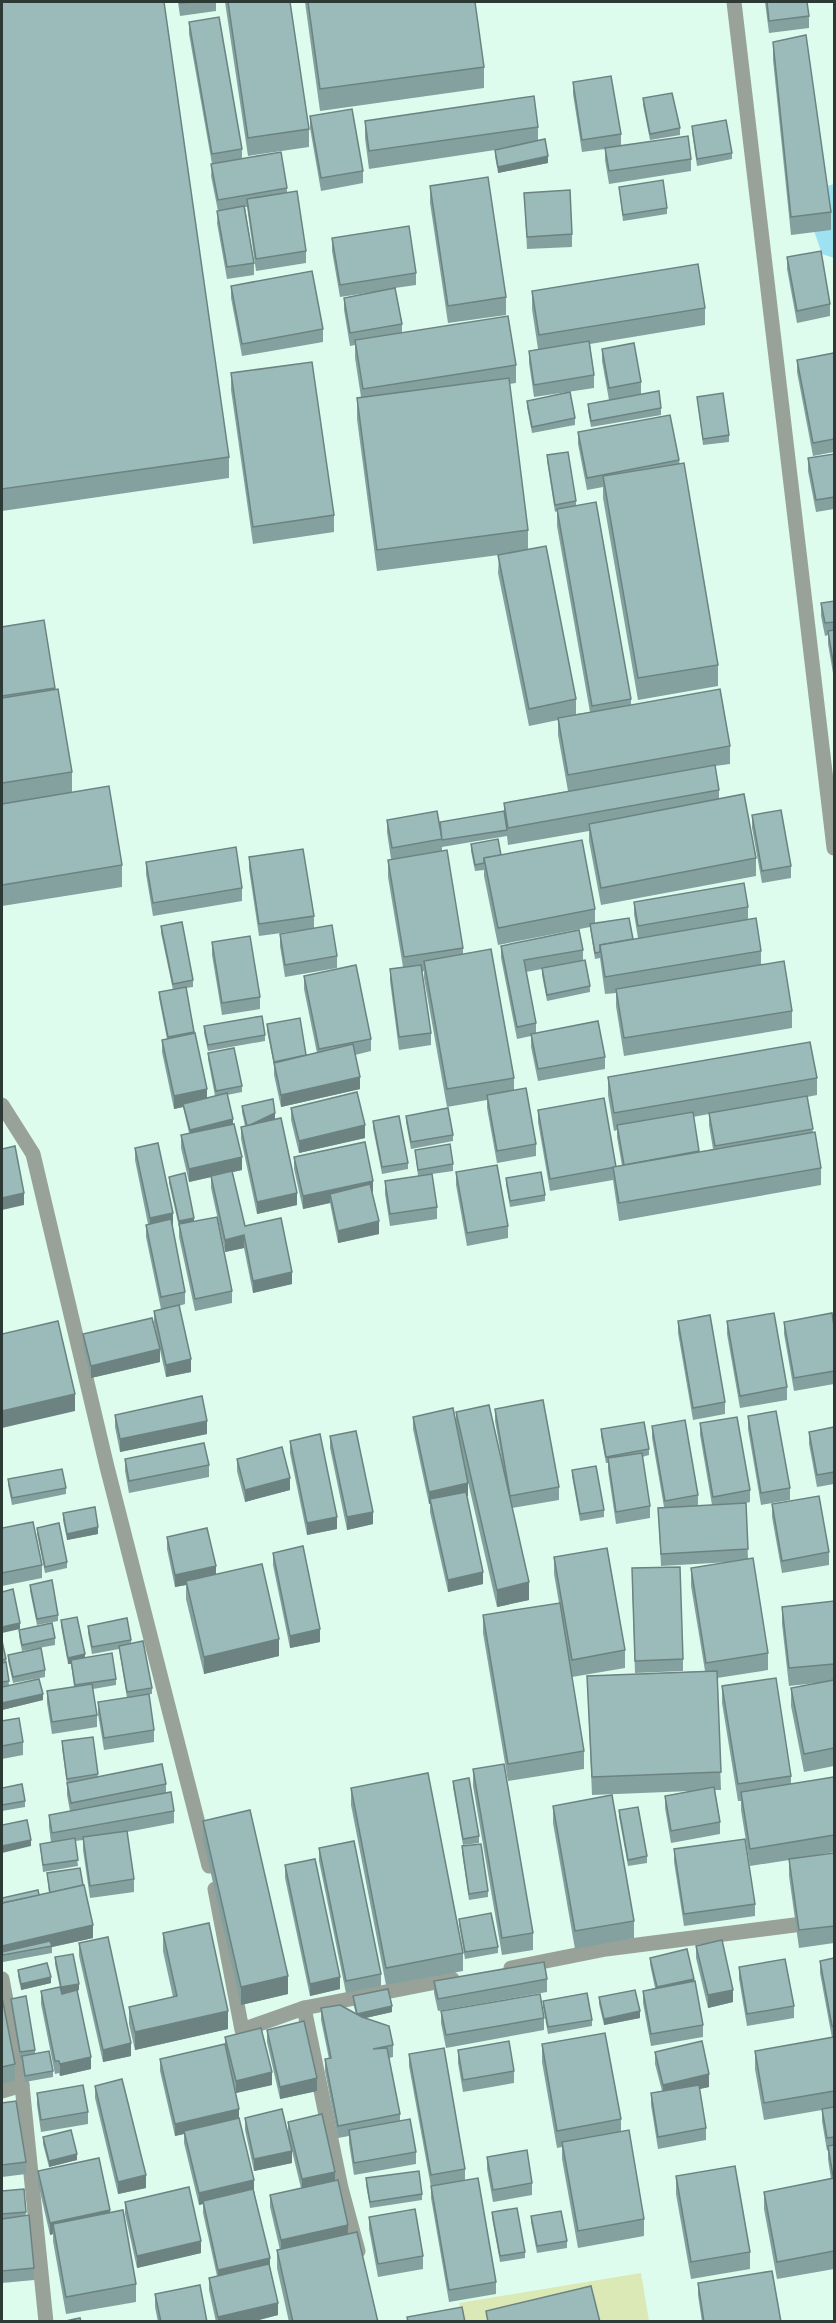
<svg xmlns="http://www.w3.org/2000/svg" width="836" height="2323" font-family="Commissioner,sans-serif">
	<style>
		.green { fill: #dae9b6 }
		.water { fill: #9ee2f2 }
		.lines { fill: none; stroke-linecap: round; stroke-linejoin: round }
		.minor { stroke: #99a299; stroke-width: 15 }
		.wall { fill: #84a19f; fill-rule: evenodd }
		.shaded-wall { fill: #6c8382 }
		.building { fill: #9abbb9; stroke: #6c8382; stroke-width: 1.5 }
	</style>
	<rect width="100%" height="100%" fill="#ddfcee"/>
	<path class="green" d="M641,2273l8,48h-185l-5,-18z"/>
	<path class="water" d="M834,184v74l-12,-4 -10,-29 8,-37z"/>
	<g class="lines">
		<g class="minor">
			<path d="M734,2c31,282 69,564 100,846"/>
			<path d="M2,1105l31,49 74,313 102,399"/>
			<path d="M215,1889l27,141 62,-22 148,-29"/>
			<path d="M511,1968l95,-19 228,-29"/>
			<path d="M2,1979l20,106 24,237"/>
			<path d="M304,2008l37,180 17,63"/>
			<path d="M2,2091l20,-6"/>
		</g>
	</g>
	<g class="wall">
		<path d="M2,2l227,455v21l-227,33z"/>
		<path d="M178,2h38v9l-36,5z"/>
		<path d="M225,2h65l19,127v18l-61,9z"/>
		<path d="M305,2h170l9,65v21l-164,23z"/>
		<path d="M765,2h42l2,14v12l-40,5z"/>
		<path d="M189,22l53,127v10l45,29v5l19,58v12l-50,8 -9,-64h-2l9,56v12l-27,4 -10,-56 1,-12 -7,-35 1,-12 -23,-130z"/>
		<path d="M773,42l58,170v18l-40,5 -18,-175z"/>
		<path d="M573,82l48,52v12l70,13v12l-82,13 -4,-24v-11l-23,3 -9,-58z"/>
		<path d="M643,98l37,30v7l-30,5 -7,-35z"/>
		<path d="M310,116l53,55v12l-42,8 -11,-63z"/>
		<path d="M365,121l173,6v13l10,23 -50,10 -3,-17v-6l-126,19 -4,-31z"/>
		<path d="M692,126l40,27v6l-35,7 -5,-34z"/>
		<path d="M430,186l76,111v18l-58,8 -18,-120z"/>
		<path d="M619,187l48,21v6l-44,7z"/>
		<path d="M524,193l48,41v13l-45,2z"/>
		<path d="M332,238l84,35v12l-21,3 7,36v9l114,32v18l-7,1 19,146v19l48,150v15l14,-2 -33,-186v-15l-2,1 -8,-51v-6l29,46v5l55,193v6l99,41v18l-15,2 4,24v9l37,59v18l-155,29 -12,-64v-10l-81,14 -1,-9 -65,11v-6v10l21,97v6l51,124v13l22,53v12l-39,7 -10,-55v-8l-40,7 -23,-129v-7l-2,1 9,61v12l-32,5 -9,-69v-12l13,-2 -15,-90v-17l3,-1 -4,-27v-12l53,11v-9l64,-8v-11l64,-12 -10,-56v-15l-29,6 -31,-153 1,-18 -122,16 -20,-152v-21l4,-1 -6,-39v-13l-5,1 -6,-36v-12l30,-6 -34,5 -8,-46z"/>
		<path d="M787,257l43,47v12l-33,7 -10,-54z"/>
		<path d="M231,286l92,43v13l-81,14 -11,-58z"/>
		<path d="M532,291l173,17v17l-115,19 4,31v13l-60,9 -5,-34v-12l9,-2 -6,-40z"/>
		<path d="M602,349l39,33v13l-32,5 -7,-39z"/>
		<path d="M834,358v94l-21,4 -16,-84v-12z"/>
		<path d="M231,373l103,142v17l-81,12 -22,-154z"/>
		<path d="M697,397l32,38v7l-26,3z"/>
		<path d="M527,401l48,17v7l-43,8 -5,-26z"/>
		<path d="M588,404l73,4v7l-70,12 -3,-16z"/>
		<path d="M578,432l101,28 39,205v21l-80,14 -35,-202v-11l-16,3 -9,-46z"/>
		<path d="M834,454v55l-18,3 -8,-41v-13z"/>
		<path d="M834,601v78l-6,-35v-9l-3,1 -4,-20v-13z"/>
		<path d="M2,627l53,61 17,84v20l50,73v22l-120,19z"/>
		<path d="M752,815l39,51v12l-29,5 -10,-55z"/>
		<path d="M471,844l30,11 94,54v15l38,15 5,-1 -4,-24v-12l114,5v12l13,32v13l31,47v17l-168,28 -8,-50v-13l-11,1 -5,-36 -5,1 -5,-32 -92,18 -14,-69v-6l-9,1 -4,-20z"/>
		<path d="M249,857l65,59v12l23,28v12l-52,9 -5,-31v-12l24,-4 -45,6 -10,-67z"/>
		<path d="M146,862l96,26v13l-89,15 -7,-42z"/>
		<path d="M161,926l32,54v7l-7,1 21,110 8,-2 -7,-37v-6l34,33v6l-15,3 15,75 -10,2 13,54 47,58 -39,9 -9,-45 -19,4 -14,-64v-11l-22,5 -8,-34v-13l8,-2 -6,-26 -9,2 -12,-57v-12l5,-1 -8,-41v-6l14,-2 -12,-57z"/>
		<path d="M212,942l48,55v12l-38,6 -10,-60z"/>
		<path d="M501,946l82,4v10l7,26v6l-43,9 -5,-26v-6l-16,3 10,51v10l69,24v12l-67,12 -7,-34v-11l-14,3 -16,-81z"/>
		<path d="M304,976l67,63v12l-16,4 5,34 -79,18 -7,-32v-10l-7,-34v-7l39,31 11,-2 -13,-64z"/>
		<path d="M204,1026l61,9v6l-57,10 -4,-18z"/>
		<path d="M608,1077l209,1v17l-10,2 6,35 8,36v17l-202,36 -6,-41 -63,11 -12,-69v-12l78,57 6,-1 -5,-29v-7l-3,1 -6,-36zM709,1114v11l4,24 -14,3 -6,-35z"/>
		<path d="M242,1106l33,13 -2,1 24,85 -40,9 -16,-75v-12l4,-1 -3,-14z"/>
		<path d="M291,1108l74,30 -66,15 -8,-33z"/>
		<path d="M406,1116l47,19v6l-42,8 -5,-27z"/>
		<path d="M373,1121l35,42v6l-26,5 -9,-46z"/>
		<path d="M135,1148l38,77h-1l13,67v12l-6,2 12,66 -25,5 -12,-54v-12l7,-2 -15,-72v-12l2,-1 -13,-64z"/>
		<path d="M415,1150l38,14v7l-28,4 12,32v12l-47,7 -5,-32v-13l33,-5z"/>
		<path d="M294,1157l79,36 -1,1 7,40 -41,9 -8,-40 -27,6 -9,-40z"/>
		<path d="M456,1172l52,54v12l-41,8 -11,-61z"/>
		<path d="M169,1177l63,114v12l-37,8 -16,-74v-10l-10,-44z"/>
		<path d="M506,1178l39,17v6l-35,6 -4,-23z"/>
		<path d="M678,1321l47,81v12l-32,6 -15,-87z"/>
		<path d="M727,1321l60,66v13l-47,8 -13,-74z"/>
		<path d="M784,1322l50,4v58l-40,7 -10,-57z"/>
		<path d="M83,1334l77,28 -69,16 -8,-32z"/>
		<path d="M495,1409l64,78v13l-47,8 17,92 -32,7 -29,-125v14h-2l17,88 -35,8 -18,-80v-8h-1l-16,-75v-12l43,7v-12l47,54 -8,-45z"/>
		<path d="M115,1415l92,19 -87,18 -5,-25z"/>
		<path d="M748,1416l42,72v12l-29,5 -13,-76z"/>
		<path d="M700,1423l50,67v12l-4,1 2,56 20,94v17l-51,8 4,112h-6l5,32v12l-49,9 -6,-35v-12l25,-5 -98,4 -5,-119 118,-5 -14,-85v-18l39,-6 -69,4 -3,-58 6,-1 -12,-69v-12l46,69v10h14l-12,-70z"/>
		<path d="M834,1427v57l-17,3 -8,-43v-12z"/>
		<path d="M601,1429l48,20v6l-7,2 8,49v12l-34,6 -8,-54v-7h-2l-5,-27z"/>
		<path d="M330,1436l43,88 -26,6 -17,-82z"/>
		<path d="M290,1441l47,88 -30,6 -17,-82z"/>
		<path d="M125,1459l84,6v12l-80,16 -4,-22z"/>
		<path d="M237,1459l53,31 -45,12 -8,-31z"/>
		<path d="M572,1470l32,40v7l-24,4 -8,-45z"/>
		<path d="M8,1479l58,9v6l-54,11 -4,-20z"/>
		<path d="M772,1504l57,48v13l-47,8 -10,-56z"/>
		<path d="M63,1513l35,21 -31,6 -4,-20z"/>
		<path d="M2,1528l40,37v13l-40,8z"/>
		<path d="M37,1528l30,34v6l-22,5 -8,-39z"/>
		<path d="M167,1537l49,37 63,82 -75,18 -18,-75v-14l-11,2 -8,-38z"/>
		<path d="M273,1553l47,89 -30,6 -17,-83z"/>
		<path d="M554,1557l71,93v18l-53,9 -9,-52 21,126v18l-76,12 -25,-148v-18l76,-12 -5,-29z"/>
		<path d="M632,1581l51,78v12l-48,2z"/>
		<path d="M30,1585l28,30v6l-21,4 -7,-34z"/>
		<path d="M834,1601v165l-30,6 -13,-66v-18l35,-6 -37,4 -7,-62v-17z"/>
		<path d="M61,1620l24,37 31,22v6l-23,4 4,26v12l-45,7 -5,-31v-12l27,-4 -3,-23h-3l-7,-38z"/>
		<path d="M88,1626l43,14v4l21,44v6h-3l5,36v12l-50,8 -6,-36v-12l29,-4 -8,-49 -27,5 -4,-21z"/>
		<path d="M19,1630l36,8v7l-33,6 -3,-15z"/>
		<path d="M2,1641l4,18 3,26 34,15 -41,10z"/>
		<path d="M8,1655l37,15v7l-32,6 -5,-22z"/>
		<path d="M722,1686l69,90v8l43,-7v75l-22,4 22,-3v90l-35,5 -10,-72v-16l-39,6 -9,-56v-9h-3l-16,-98z"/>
		<path d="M2,1721l21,21v13l-21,4z"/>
		<path d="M93,1737l5,40 68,7v9l8,18v12l-47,9 7,47v13l-44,6 -7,-48v-10l-8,1 3,25 -35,6 -3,-28 11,-2 -2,-15v-12l21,-4 -3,-16v-10l-5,-37v-7z"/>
		<path d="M473,1769l60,164v17l-31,5 -29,-169z"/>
		<path d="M453,1781l26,55v7l-16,2 -10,-58z"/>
		<path d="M2,1788l23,13v6l-23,4z"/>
		<path d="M351,1788l112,165v18l-77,14 -35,-180z"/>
		<path d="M553,1806l81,115v17l-59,11 -22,-126z"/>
		<path d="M619,1810l28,46v7l-19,3 -9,-49z"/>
		<path d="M203,1821l85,173 -47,11 -38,-166z"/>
		<path d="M462,1846l26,45v6l-19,3 -7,-47z"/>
		<path d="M319,1848l62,126v12l-35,7 -27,-132z"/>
		<path d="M674,1849l81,55v12l-71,10 -10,-64z"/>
		<path d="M285,1865l55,124 -30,7 -25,-118z"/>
		<path d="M47,1873l46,65 -41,9v6l-49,9 -1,-64 37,-3 10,-2z"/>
		<path d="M459,1919l39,28v6l-33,6 -6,-34z"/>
		<path d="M163,1933l65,96 -93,21 -6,-26v-17l44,-10 -10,-46z"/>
		<path d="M79,1943l52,113 -28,6 -24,-106z"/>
		<path d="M696,1946l37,56 -25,6 -12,-50z"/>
		<path d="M55,1957l24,33 -2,1 14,78 -31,7 -1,-3 -4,1 -14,-70v-13l19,-3 -5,-24z"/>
		<path d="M650,1958l44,24 9,43v12l-52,9 -8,-43v-12l12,-3 -5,-24z"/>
		<path d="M834,1958v311l-57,10 -13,-70v-17l67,-13 -3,-20v-9l-1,1 -5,-30v-11l-58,10 -9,-51v-18l77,-13 -12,-65v-12z"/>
		<path d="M739,1967l55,39v12l-47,8 -8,-47z"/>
		<path d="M18,1970l33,13 -30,7 -3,-14z"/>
		<path d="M547,1979v13l-109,19 -4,-18v-12z"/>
		<path d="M353,1996l39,16 -27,6 28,27v12l-4,1 11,56v7l16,31v12l-62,11 -5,-32v-7l-11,2 -13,-67v-12h4l-8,-39v-12l35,6 -3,-11z"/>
		<path d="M2,1997l13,67v17l-13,3z"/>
		<path d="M599,1997l41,21 -36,7 -5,-21z"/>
		<path d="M11,1999l24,51v3l18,18v6l-28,5 -3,-24 -2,1 -9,-54z"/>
		<path d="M543,2001l49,19v6l-44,8 -5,-27z"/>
		<path d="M441,2011l103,7v12l-98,18 -5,-25z"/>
		<path d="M267,2030l50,61 -37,8 -13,-57z"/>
		<path d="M225,2037l47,48 -36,8 -9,-38 12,63 31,149 8,48 -27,7h-35l-7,-32v-12l8,-2 -14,-63v-9l-4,1 -15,-62v-9l-9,2 -15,-65v-12l65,-11z"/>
		<path d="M542,2044l79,75v12l23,88v17l-66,12 -16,-89v-12l-5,1 -15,-86z"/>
		<path d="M458,2050l56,21v12l-51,9 -5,-29z"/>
		<path d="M655,2052l54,35 -10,2 7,39v12l-48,9 -7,-44v-12l11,-2 -7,-27z"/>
		<path d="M409,2054l56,115v11l31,102v12l-47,8 -18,-104v-11l-22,-121z"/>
		<path d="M95,2086l51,102 -28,6 -23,-96z"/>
		<path d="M37,2093l51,19v12l-47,8 -4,-27z"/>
		<path d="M2,2103l24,59v12l-24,3z"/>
		<path d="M245,2118l43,15v-11l47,58 13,54 30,88h-89l-12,-54v-18h3l-10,-43v-12l31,-7 -9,-37v12l-38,8 -9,-41z"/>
		<path d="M43,2137l34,23 -28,7 -6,-23z"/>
		<path d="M487,2157l45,26v12l-39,7 -6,-33z"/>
		<path d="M38,2171l72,42 26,71v18l-70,12 -13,-73v-7l-3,1 -12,-52z"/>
		<path d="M676,2176l74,76v17l-59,10 -15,-85z"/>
		<path d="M366,2178l56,16v6l-52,8 -4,-23z"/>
		<path d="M24,2189l2,27 8,52v12l-32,3v-92z"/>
		<path d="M125,2202l76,51 -64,15 -12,-54z"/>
		<path d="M492,2212l33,40v6l-25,4 -8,-44z"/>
		<path d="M531,2216l36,25v7l-30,5 -6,-31z"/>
		<path d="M369,2217l54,39v13l-45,8 -9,-48z"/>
		<path d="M698,2283l83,39h-79l-4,-27z"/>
		<path d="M155,2294l52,28h-49l-3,-15z"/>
	</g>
	<g class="shaded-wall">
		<path d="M548,156v7l-50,10v-6z"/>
		<path d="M360,1077v12l-79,18v-12z"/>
		<path d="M207,1089v13l-24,2v3l-9,2v-13z"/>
		<path d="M275,1113v6l-28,14v-7z"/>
		<path d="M233,1119v6l-43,11v-6z"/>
		<path d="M365,1125v13l-66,15v-12z"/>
		<path d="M242,1157v13l-53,12v-13z"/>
		<path d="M373,1181v12l-41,9 -2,-8v9l-27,6v-13z"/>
		<path d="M24,1193v12l-22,5v-12z"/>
		<path d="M297,1193v12l-40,9v-12z"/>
		<path d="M173,1213v12l-23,5v-12z"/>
		<path d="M194,1218v6l-15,1v-4z"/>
		<path d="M379,1221v13l-41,9v-12z"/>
		<path d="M244,1235v13l-19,4v-12z"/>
		<path d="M292,1272v12l-39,9v-12z"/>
		<path d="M160,1349v13l-69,16v-12z"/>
		<path d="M191,1359v13l-25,5v-12z"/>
		<path d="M75,1394v17l-73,17v-17z"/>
		<path d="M207,1421v13l-87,18v-13z"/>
		<path d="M290,1478v12l-45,12v-12z"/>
		<path d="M468,1483v13l-37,8 -1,-5v5h-1v-12z"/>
		<path d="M373,1512v12l-26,6v-13z"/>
		<path d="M337,1517v12l-30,6v-12z"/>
		<path d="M98,1527v7l-31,6v-6z"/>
		<path d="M216,1566v12l-30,3v4l-11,2v-12z"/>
		<path d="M483,1572v12l-35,8v-12z"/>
		<path d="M529,1582v18l-32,7v-17z"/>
		<path d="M20,1623v6l-18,4v-6z"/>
		<path d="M320,1629v13l-30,6v-12z"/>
		<path d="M279,1639v17l-75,18v-17z"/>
		<path d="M85,1654v7l-14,-1v4h-3v-6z"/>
		<path d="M43,1694v6l-41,10v-7z"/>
		<path d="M31,1840v6l-29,7v-7z"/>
		<path d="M93,1925v13l-41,9 -50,5v6v-12z"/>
		<path d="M288,1976v18l-47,11v-18z"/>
		<path d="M51,1977v6l-30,7v-6z"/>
		<path d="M340,1977v12l-30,7v-12z"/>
		<path d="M694,1979v6l-37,8v-6z"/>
		<path d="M79,1984v6l-18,4v-7z"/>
		<path d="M733,1990v12l-25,6v-13z"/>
		<path d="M392,2006v6l-35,8v-6z"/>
		<path d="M228,2011v18l-93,21v-18z"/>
		<path d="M640,2011v7l-36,7v-6z"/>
		<path d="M131,2043v13l-28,6v-12z"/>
		<path d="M91,2057v12l-31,7v-12z"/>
		<path d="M272,2072v13l-36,8v-12z"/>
		<path d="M709,2074v13l-46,10v-12z"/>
		<path d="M317,2078v13l-37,8v-12z"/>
		<path d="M239,2109v13l-55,9v3l-9,2v-12z"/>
		<path d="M292,2151v12l-38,8v-12z"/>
		<path d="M77,2154v6l-28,7v-6z"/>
		<path d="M335,2172v12l-33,7v-12z"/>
		<path d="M146,2175v13l-28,6v-12z"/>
		<path d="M254,2180v13l-51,8v3l-4,1v-12z"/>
		<path d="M110,2210v12l-57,2v10l-3,1v-12z"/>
		<path d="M348,2225v12l-67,16v-13z"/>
		<path d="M201,2241v12l-64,15v-12z"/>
		<path d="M270,2258v12l-52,12v-12z"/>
		<path d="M278,2303v12l-27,7h-33v-5z"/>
	</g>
	<g class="building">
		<path d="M2,2h162l65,455 -227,32z"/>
		<path d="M180,2h14l-14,1z"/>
		<path d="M228,2h62l19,127 -61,9z"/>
		<path d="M308,2h167l9,65 -164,22z"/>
		<path d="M767,2h40l2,14 -40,5z"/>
		<path d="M219,17l23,132 -30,5 -23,-132z"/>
		<path d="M806,35l25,177 -40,5 -18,-175z"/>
		<path d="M611,76l10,58 -39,6 -9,-58z"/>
		<path d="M672,93l8,35 -30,6 -7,-36z"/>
		<path d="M534,96l4,31 -169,24 -4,-30z"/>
		<path d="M352,109l11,62 -42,7 -11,-62z"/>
		<path d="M726,120l6,33 -35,6 -5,-33z"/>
		<path d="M688,136l3,23 -82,12 -4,-23z"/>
		<path d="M545,139l3,17 -50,11 -3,-17z"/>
		<path d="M281,152l6,36 -69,12 -7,-36z"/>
		<path d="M488,177l18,120 -58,9 -18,-120z"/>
		<path d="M663,180l4,28 -44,7 -4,-28z"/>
		<path d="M570,190l2,44 -45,3 -3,-44z"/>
		<path d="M297,191l9,60 -50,8 -9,-60z"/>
		<path d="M244,206l10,57 -27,4 -10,-56z"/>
		<path d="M409,226l7,47 -76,12 -8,-47z"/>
		<path d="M821,251l9,53 -33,7 -10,-54z"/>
		<path d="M698,264l7,44 -166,27 -7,-44z"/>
		<path d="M312,271l11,58 -81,15 -11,-58z"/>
		<path d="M395,288l7,36 -52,9 -6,-35z"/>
		<path d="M508,316l8,49 -153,24 -8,-49z"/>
		<path d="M589,341l5,34 -60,10 -5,-34z"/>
		<path d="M634,343l7,39 -32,6 -7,-39z"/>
		<path d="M834,353v86l-21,4 -16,-83z"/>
		<path d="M312,362l22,153 -81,12 -22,-154z"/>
		<path d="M509,378l19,152 -151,20 -20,-152z"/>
		<path d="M659,391l2,17 -70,13 -3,-17z"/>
		<path d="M570,392l5,26 -43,9 -5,-26z"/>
		<path d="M723,393l6,42 -26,4 -6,-42z"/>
		<path d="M670,415l9,45 -92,18 -9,-46z"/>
		<path d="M568,452l8,49 -21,4 -8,-50z"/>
		<path d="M834,454v43l-18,3 -8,-42z"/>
		<path d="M684,463l34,202 -80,13 -35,-202z"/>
		<path d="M596,502l35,197 -39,7 -35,-197z"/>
		<path d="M546,546l30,153 -47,10 -31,-154z"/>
		<path d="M834,601v21l-9,1 -4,-20z"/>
		<path d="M44,620l11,68 -53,8v-69z"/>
		<path d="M834,630v37l-6,-36z"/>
		<path d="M58,689l14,83 -70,11v-85z"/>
		<path d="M720,689l10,57 -162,29 -10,-57z"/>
		<path d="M715,765l4,25 -211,38 -4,-25z"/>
		<path d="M109,786l13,79 -120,20v-81z"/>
		<path d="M744,794l12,64 -155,30 -12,-64z"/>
		<path d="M781,810l10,56 -29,5 -10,-56z"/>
		<path d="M437,811l5,28 -50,9 -5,-28z"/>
		<path d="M504,811l3,19 -65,10 -2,-18z"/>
		<path d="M498,839l3,16 -17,3v5l-9,2 -4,-21z"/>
		<path d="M582,840l13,69 -97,19 -14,-70z"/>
		<path d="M236,847l6,41 -89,15 -7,-41z"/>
		<path d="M303,849l11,67 -55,8 -10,-67z"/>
		<path d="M447,850l16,98 -59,9 -16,-97z"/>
		<path d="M744,883l4,24 -110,19 -4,-24z"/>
		<path d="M629,918l4,21 -33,6v7l-5,1 -5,-29z"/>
		<path d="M756,918l5,33 -156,26 -5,-32z"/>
		<path d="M182,922l11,58 -20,4 -12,-58z"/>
		<path d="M332,925l5,31 -52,9 -5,-31z"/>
		<path d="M579,930l4,20 -59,10 12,63 -19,4 -16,-81z"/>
		<path d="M250,936l10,61 -38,6 -10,-61z"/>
		<path d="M491,949l23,129 -67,11 -23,-128z"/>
		<path d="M585,960l5,26 -43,9 -5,-27z"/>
		<path d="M784,961l8,50 -168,27 -8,-49z"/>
		<path d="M356,965l15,74 -52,10 -15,-73z"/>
		<path d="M421,965l10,68 -32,4 -9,-68z"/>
		<path d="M186,987l8,45 -26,5 -9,-45z"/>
		<path d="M262,1016l3,19 -57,10 -4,-19z"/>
		<path d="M300,1018l6,37 -32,7 -7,-38z"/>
		<path d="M598,1021l7,36 -67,12 -7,-35z"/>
		<path d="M195,1033l12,56 -33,7 -12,-56z"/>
		<path d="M810,1042l7,36 -203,35 -6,-36z"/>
		<path d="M353,1044l7,33 -79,18 -7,-32z"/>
		<path d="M234,1048l8,38 -26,5 -8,-38z"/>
		<path d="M526,1088l10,56 -39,7 -10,-56z"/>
		<path d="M357,1092l8,33 -66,16 -8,-33z"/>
		<path d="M227,1093l6,26 -43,11 -7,-26z"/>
		<path d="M807,1096l6,33 -98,17 -6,-33z"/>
		<path d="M604,1098l12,69 -66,12 -12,-69z"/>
		<path d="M273,1099l2,14 -25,12 -3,1 -5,-20z"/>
		<path d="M448,1108l5,27 -42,7 -5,-26z"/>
		<path d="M693,1112l6,39 -75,14 -7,-40z"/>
		<path d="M399,1116l9,47 -26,4 -9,-46z"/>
		<path d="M281,1118l16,75 -40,9 -16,-75z"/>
		<path d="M234,1124l8,33 -53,12 -8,-34z"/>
		<path d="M815,1132l6,36 -202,35 -6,-36z"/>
		<path d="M365,1142l8,39 -70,15 -9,-39z"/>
		<path d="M158,1143l15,70 -23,5 -15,-70z"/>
		<path d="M450,1144l3,20 -35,6 -3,-20z"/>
		<path d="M15,1146l9,47 -22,5v-49z"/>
		<path d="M497,1165l11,61 -41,7 -11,-61z"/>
		<path d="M232,1171l13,55 36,-8 11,54 -39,9 -9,-46 -19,5 -14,-64z"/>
		<path d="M541,1172l4,23 -35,6 -4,-23z"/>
		<path d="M185,1173l9,45 -15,3 -10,-44z"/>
		<path d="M432,1174l5,33 -47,7 -5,-33z"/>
		<path d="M370,1184l9,37 -41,10 -8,-37z"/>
		<path d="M217,1217l15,74 -37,8 -16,-75z"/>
		<path d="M171,1219l14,73 -24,5 -15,-72z"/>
		<path d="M179,1305l12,54 -25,6 -12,-54z"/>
		<path d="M774,1313l13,74 -47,9 -13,-75z"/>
		<path d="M832,1313l2,13v45l-40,7 -10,-56z"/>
		<path d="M710,1315l15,87 -32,6 -15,-87z"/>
		<path d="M152,1318l8,31 -69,17 -8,-32z"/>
		<path d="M58,1321l17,73 -73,17v-77z"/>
		<path d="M202,1396l5,25 -87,18 -5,-24z"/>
		<path d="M543,1400l16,87 -49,9 -15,-87z"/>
		<path d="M489,1405l40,177 -32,8 -41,-178z"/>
		<path d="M453,1408l15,75 -39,9 -16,-75z"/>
		<path d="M776,1411l14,77 -29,5 -13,-77z"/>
		<path d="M737,1417l13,73 -37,7 -13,-74z"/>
		<path d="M685,1420l13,75 -33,6 -13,-75z"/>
		<path d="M644,1422l5,27 -43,8 -5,-28z"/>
		<path d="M834,1427v45l-17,3 -8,-43z"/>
		<path d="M356,1431l17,81 -26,5 -17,-81z"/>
		<path d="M320,1434l17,83 -30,6 -17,-82z"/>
		<path d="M204,1443l5,22 -80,16 -4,-22z"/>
		<path d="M282,1447l8,31 -45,12 -8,-31z"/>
		<path d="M642,1453l8,53 -34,6 -8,-54z"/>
		<path d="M596,1466l8,44 -24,4 -8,-44z"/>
		<path d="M62,1469l4,19 -54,10 -4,-19z"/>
		<path d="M466,1492l17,80 -35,8 -18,-81z"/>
		<path d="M819,1496l10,56 -47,9 -10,-57z"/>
		<path d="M746,1503l2,46 -87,5 -3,-46z"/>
		<path d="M95,1507l3,20 -31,7 -4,-21z"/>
		<path d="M33,1522l9,43 -40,8v-45z"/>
		<path d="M59,1523l8,39 -22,5 -8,-39z"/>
		<path d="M207,1528l9,38 -41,9 -8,-38z"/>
		<path d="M303,1546l17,83 -30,7 -17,-83z"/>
		<path d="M607,1548l18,102 -53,10 -18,-103z"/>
		<path d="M753,1558l15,95 -62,10 -15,-95z"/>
		<path d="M262,1564l17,75 -75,18 -18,-76z"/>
		<path d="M680,1567l3,92 -48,2 -3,-93z"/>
		<path d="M52,1580l6,35 -21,4 -7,-34z"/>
		<path d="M13,1589l7,34 -18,4v-35z"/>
		<path d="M834,1601v63l-45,4 -7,-61z"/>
		<path d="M560,1603l24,148 -76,13 -25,-149z"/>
		<path d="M77,1617l8,37 -17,4 -7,-38z"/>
		<path d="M127,1618l4,22 -39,7 -4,-21z"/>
		<path d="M52,1623l3,15 -33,7 -3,-15z"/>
		<path d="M2,1641l4,18 -4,1z"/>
		<path d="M143,1641l9,47 -25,4 -8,-46z"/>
		<path d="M41,1648l4,22 -32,7 -5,-22z"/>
		<path d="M112,1653l4,26 -41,6 -4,-25z"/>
		<path d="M6,1662l3,19 -7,1v-19z"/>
		<path d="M717,1671l4,101 -129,5 -5,-101z"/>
		<path d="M776,1678l15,98 -53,8 -16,-98z"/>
		<path d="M39,1679l4,15 -41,9v-16z"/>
		<path d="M834,1680v68l-30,6 -13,-66z"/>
		<path d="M92,1684l5,31 -45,7 -5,-31z"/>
		<path d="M149,1694l5,36 -50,8 -6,-36z"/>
		<path d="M19,1718l4,24 -21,4v-25z"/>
		<path d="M93,1737l5,37 -31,5 -5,-38z"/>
		<path d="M162,1764l4,20 -95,19 -4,-20z"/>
		<path d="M504,1764l29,169 -31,5 -29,-169z"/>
		<path d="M428,1773l35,180 -77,15 -35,-180z"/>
		<path d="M834,1777v58l-84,14 -9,-57z"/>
		<path d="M469,1778l10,58 -16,3 -10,-58z"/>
		<path d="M22,1784l3,17 -23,4v-17z"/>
		<path d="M714,1787l6,35 -49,9 -6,-35z"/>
		<path d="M171,1792l3,19 -122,22 -3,-18z"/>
		<path d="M612,1795l22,126 -59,10 -22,-125z"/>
		<path d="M638,1807l9,49 -19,4 -9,-50z"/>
		<path d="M250,1810l38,166 -47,11 -38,-166z"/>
		<path d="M27,1820l4,20 -29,6v-21z"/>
		<path d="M127,1831l7,48 -44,7 -7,-49z"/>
		<path d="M75,1838l3,22 -35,5 -3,-21z"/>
		<path d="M745,1839l10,65 -71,10 -10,-65z"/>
		<path d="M354,1841l27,133 -35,7 -27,-133z"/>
		<path d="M481,1844l7,47 -19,3 -7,-48z"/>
		<path d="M834,1853v73l-35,4 -10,-71z"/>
		<path d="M315,1859l25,118 -30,7 -25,-119z"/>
		<path d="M80,1868l3,17 -33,8 -3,-20z"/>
		<path d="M84,1885l9,40 -91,21v-43z"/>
		<path d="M38,1890l1,5 -37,8v-5z"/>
		<path d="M491,1913l7,34 -33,5 -6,-33z"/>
		<path d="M209,1923l19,88 -93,21 -6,-25 48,-11 -14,-63z"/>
		<path d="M108,1937l23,106 -28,7 -24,-107z"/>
		<path d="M722,1940l11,50 -25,5 -12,-49z"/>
		<path d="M50,1941l2,5 -49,9 -1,-3z"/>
		<path d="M687,1949l7,30 -37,8 -7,-29z"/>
		<path d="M73,1954l6,30 -18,3 -6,-30z"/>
		<path d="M834,1958v68h-2l-12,-65z"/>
		<path d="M785,1959l9,47 -47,8 -8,-47z"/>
		<path d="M544,1962l3,17 -109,20 -4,-18z"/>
		<path d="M47,1963l4,14 -30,7 -3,-14z"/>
		<path d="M695,1981l8,44 -52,9 -8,-43z"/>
		<path d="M60,1987l2,7 15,-4 14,67 -31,7 -1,-3h-4l-14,-70z"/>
		<path d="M388,1989l4,17 -35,8 -4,-18z"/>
		<path d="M635,1990l5,21 -36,8 -5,-22z"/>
		<path d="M587,1993l5,27 -44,7 -5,-26z"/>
		<path d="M540,1994l4,24 -98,17 -5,-24z"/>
		<path d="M26,1996l9,54 -15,2 -9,-53z"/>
		<path d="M2,1997l13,67 -13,3z"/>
		<path d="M340,2005l22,12 27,9 4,19 -20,4 14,-1 13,66 -62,12 -13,-67 6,-1 -10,-50z"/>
		<path d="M304,2021l13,57 -37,9 -13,-57z"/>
		<path d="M261,2028l11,44 -36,9 -11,-44z"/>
		<path d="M605,2033l16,86 -64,12 -15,-87z"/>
		<path d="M834,2037v54l-70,12 -9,-52z"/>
		<path d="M509,2041l5,30 -51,9 -5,-30z"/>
		<path d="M702,2041l7,33 -46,11 -8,-33z"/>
		<path d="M225,2044l14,65 -64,15 -15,-65z"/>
		<path d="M444,2048l21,121 -34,6 -22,-121z"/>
		<path d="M49,2051l4,20 -28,5 -3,-20z"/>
		<path d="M122,2079l24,96 -28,7 -23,-96z"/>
		<path d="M83,2085l5,27 -47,8 -4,-27z"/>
		<path d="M699,2085l7,43 -48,9 -7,-44z"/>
		<path d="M16,2101l10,61 -24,3v-62z"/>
		<path d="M834,2107v30l-7,1 -5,-29z"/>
		<path d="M282,2109l10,42 -38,8 -9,-41z"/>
		<path d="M322,2114l13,58 -33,7 -14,-57z"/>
		<path d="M239,2118l15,62 -55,13 -15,-62z"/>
		<path d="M410,2119l6,33 -62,11 -5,-33z"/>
		<path d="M71,2130l6,24 -28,7 -6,-24z"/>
		<path d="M629,2130l15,89 -66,12 -16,-89z"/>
		<path d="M834,2145v31h-1l-5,-30z"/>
		<path d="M527,2150l5,33 -39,7 -6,-33z"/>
		<path d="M99,2158l11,52 -60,13 -12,-52z"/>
		<path d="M735,2166l15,86 -59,10 -15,-86z"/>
		<path d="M419,2171l3,23 -52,8 -4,-24z"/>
		<path d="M478,2178l18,104 -47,8 -18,-104z"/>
		<path d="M834,2178v73l-57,11 -13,-70z"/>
		<path d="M338,2180l10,45 -67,15 -11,-45z"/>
		<path d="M189,2187l12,54 -64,15 -12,-54z"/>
		<path d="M24,2189l2,23 -24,2v-23z"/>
		<path d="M253,2189l17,69 -52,12 -15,-69z"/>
		<path d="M517,2208l8,44 -25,4 -8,-44z"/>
		<path d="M415,2209l8,47 -45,8 -9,-47z"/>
		<path d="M123,2210l13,74 -70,13 -13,-73z"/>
		<path d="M561,2211l6,30 -30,5 -6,-30z"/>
		<path d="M29,2215l5,53 -32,3v-52z"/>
		<path d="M357,2232l21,90h-85l-16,-72z"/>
		<path d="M269,2264l9,39 -60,14 -9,-39z"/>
		<path d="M772,2271l9,51h-77l-6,-39z"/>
		<path d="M200,2285l7,37h-46l-6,-28z"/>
		<path d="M591,2286l9,36h-112l-2,-11z"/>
		<path d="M462,2307l3,15h-57l-1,-5z"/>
		<path d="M80,2318l1,4h-20z"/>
	</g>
	<rect width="836" height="2323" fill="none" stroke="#2d3934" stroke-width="6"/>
</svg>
